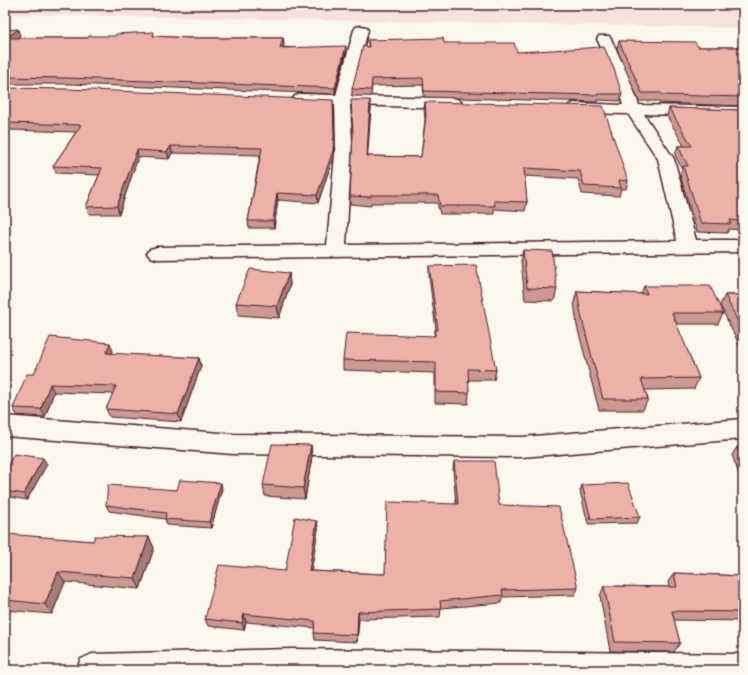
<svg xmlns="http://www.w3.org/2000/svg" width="748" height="675" font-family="'Indie Flower',sans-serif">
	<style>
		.built { fill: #f6e2d8 }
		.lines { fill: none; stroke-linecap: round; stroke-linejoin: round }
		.minor-casing { stroke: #4a1f2b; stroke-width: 3 }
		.minor { fill: #fbf7ec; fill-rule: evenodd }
		.wall { fill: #cb9992; stroke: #4a1f2b }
		.shaded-wall { fill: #a57d77; stroke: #4a1f2b }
		.building { fill: #ecb2aa; stroke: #4a1f2b }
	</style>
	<rect width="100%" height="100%" fill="#fbf7ec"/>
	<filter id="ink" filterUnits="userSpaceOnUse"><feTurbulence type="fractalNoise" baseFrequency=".025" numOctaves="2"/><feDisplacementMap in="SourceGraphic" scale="8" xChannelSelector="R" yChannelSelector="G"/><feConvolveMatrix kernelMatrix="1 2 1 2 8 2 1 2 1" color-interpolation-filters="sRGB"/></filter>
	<g filter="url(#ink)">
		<path class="built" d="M5,5h738v23l-738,-14z"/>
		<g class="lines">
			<g class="minor-casing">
				<g id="minor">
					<path d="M361,26l5,1 2,3 -17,66 103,2 5,2 3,3 -3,3 -5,2 -104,-3 2,37 -6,103 331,-4 -19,-82 -30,-45 -54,-1 -5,-2 -3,-3 3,-3 5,-2 49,2 -9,-30 -17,-36 2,-3h10l2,3 17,36 11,30 104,2v10l-99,-3 30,45 22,81h47v12l-586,7 -7,-2 -3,-4 3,-4 7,-2 170,-2 9,-103 -1,-38h-35l-5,-2 -3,-3 3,-3 5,-2 36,1 18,-65 2,-3z"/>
					<path d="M5,416l228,18 289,3 221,-18v20l-221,18 -289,-3 -228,-18z"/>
					<path d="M292,649l451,5v16h-667l5,-11 11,-5z"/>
				</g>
			</g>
			<use href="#minor" class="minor"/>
		</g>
		<g class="wall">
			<path d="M5,30l15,6 -3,2h71l66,-2 36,2h93l1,6 -1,3 63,5 -11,42 -266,-10h-64z"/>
			<path d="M368,40l76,3 73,9 105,42 -2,7 -23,-1v2l-173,-5 -1,-12 -51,1 -1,10h-19v-7l16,-42z"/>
			<path d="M619,41l79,6h45v59l-84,-3 -1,-2h-19l-22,-52z"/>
			<path d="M5,88l329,54 -1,16 -15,45 -40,-3 -4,28h-25l-1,-7 12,-66 -88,-2 -3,6 -31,-2 -19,57h-30l-3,-7 13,-32 -43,-2 -3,-7 23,-34 -67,-2 -4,6z"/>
			<path d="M425,102l203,79 -2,8h-5l-2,7 -37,-2 -4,-15 -54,-3 3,26 -2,9 -31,-2v5h-54l-3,-11h-66v3l-21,-2v-8l21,-88 -4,48 54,1 4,-37 -1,-11z"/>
			<path d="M669,108l74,2v120l-14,-1 -2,4 -30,-1 -17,-57 2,-6 -7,-14 3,-9h6l-17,-30z"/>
			<path d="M523,250l34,39 -3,12 -29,-1 -4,-39z"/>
			<path d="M429,266l67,104 -2,10h-26l1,13 -1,11 -33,-1v-30l-92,-3v-10l91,-24 1,-6h1l-7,-53z"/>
			<path d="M289,273l1,12 -11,33 -41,-3 -2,-12z"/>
			<path d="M644,286l79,27 -5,11h-42l23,54 -5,11 -49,1 3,9 -5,11h-44l-22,-84 -3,-24 3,-11 64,3z"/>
			<path d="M725,295h18v58l-23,-48z"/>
			<path d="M113,351l-1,3 87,4 2,8 -20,56 -71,-5 -4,-8 7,-15 -59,-2 -9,25 -28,-2 -4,-7 21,-34z"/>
			<path d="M311,445l1,11 -7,43 -40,-3 -2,-11z"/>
			<path d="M737,447h6v38l-11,-30z"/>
			<path d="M454,461l45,44 79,83 -3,7 -73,2 -1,6 -60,5 -1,9 -81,2 -2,23 -42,-2 -1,-7 1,-5 -69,-6 -2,8 -36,-4 -3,-7 80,-48 32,-50 1,8 -7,42 74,3 71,-70 -3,-35z"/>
			<path d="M47,464l-20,36 -22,-4v-26z"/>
			<path d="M582,485l58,32 -3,6 -49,1 -8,-33z"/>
			<path d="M222,489l-11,39 -44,-3 -2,-6 -56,-8 -3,-6 71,-15z"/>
			<path d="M5,533l3,2 85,6 56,-4 5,11 -14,41 -75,-7 -13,32 -47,-4z"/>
			<path d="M674,573l69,3v45l-69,-1 6,23 -6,9 -64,-1 -10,-55 4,-10 65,1 -1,-5z"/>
		</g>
		<g class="shaded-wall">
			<path d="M18,29l2,7 -10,8 -3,-6z"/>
			<path d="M283,38l1,6 -3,10 -1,-6z"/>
			<path d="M346,46v6l-11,42v-6z"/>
			<path d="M333,100l1,42 -1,16 -15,45 -1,-8z"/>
			<path d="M370,100l1,8 -4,56v-8z"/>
			<path d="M7,123l2,7 -4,6v-11z"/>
			<path d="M171,146l1,7 -3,6 -2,-7z"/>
			<path d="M137,150l1,7 -19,57 -2,-8z"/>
			<path d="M277,193l1,7 -4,28 -1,-7z"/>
			<path d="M289,273l1,12 -11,33 -2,-12z"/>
			<path d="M110,343l3,8 -4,10 -3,-8z"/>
			<path d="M199,358l2,8 -20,56 -3,-8z"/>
			<path d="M50,384l4,8 -9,25 -4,-8z"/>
			<path d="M311,445l1,11 -7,43 -2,-11z"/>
			<path d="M43,458l4,6 -20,36 -3,-6z"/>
			<path d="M221,483l1,6 -11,39 -2,-6z"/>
			<path d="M317,521l1,8 -8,50 -1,-8z"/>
			<path d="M149,537l5,11 -14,41 -5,-11z"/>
			<path d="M58,572l7,10 -13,32 -7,-10z"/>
			<path d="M358,612l1,7 -2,23v-7z"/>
			<path d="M244,614l2,8 -2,8 -2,-7z"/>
		</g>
		<g class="building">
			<path d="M18,29l-11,9h81l1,-2h26l1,-2 38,-2 -1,4 37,2h93l-3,10 66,-2 -11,42 -268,-10 -62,-1v-47z"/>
			<path d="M443,38l1,5h70l3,9 87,-5 10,22 8,25h-24v1l-174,-4 -1,-13 -51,1 -1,11 -19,-1 11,-43 6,1 -1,-7z"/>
			<path d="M619,41l76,1 3,5h45v50l-81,-2 -1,-2h-19z"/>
			<path d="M5,88l62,1 266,11 1,35 -1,16 -16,44 -40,-2 -4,28h-25l14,-73 -91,-2 -4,6 -30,-2 -20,56 -31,1 16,-39 -49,-2 28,-41 -74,-2 -2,2z"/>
			<path d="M351,100h19l-3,56 54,1 5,-42 -1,-13 178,4 25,75 -9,-1 2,8 -37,-2 -4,-15 -56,-3 3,34 -33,-1 1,5h-55l-2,-11h-67v2l-21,-1 3,-62z"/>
			<path d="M669,108l74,2v111l-13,-1 1,4 -30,-1 -18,-57h5l-10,-20h14z"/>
			<path d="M523,250l29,1 5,38 -30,-1z"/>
			<path d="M476,265l20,105 -28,-1 1,24 -33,-1v-30l-93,-2 3,-27 89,3v-6h3l-9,-64z"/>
			<path d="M250,269l39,4 -12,33 -41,-3z"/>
			<path d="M644,286h66l13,27h-51l27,65 -58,1 7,20h-45l-22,-84 -4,-24 70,3z"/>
			<path d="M725,295h18v37z"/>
			<path d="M50,337l60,6 -4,10 93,5 -21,56 -72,-5 10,-23 -66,-2 -9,25 -28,-1 14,-34h7z"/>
			<path d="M272,444l39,1 -8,43 -40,-3z"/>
			<path d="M737,447h6v15z"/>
			<path d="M14,454l29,4 -19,36 -19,-3v-21z"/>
			<path d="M454,461h40l5,44 60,2 19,81 -76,2 1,5 -63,6 1,8 -83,3 -1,23 -43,-2 1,-12 -71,-7 -2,9 -37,-4 14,-54 66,6 10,-54 22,4 -8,50 76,3 2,-72 71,2z"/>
			<path d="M180,480l41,3 -12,39 -44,-3 1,-6 -60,-8 2,-20 69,5z"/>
			<path d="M628,483l12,34 -49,2 -9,-34z"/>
			<path d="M5,533h2l-1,1 87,7 2,-5 54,1 -14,41 -77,-6 -13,32 -40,-4z"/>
			<path d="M674,573l69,3v36l-71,-1 8,32 -65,-1 -11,-56 73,1z"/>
		</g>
	</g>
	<rect width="748" height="675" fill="none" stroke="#fbf7ec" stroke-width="20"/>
	<rect x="10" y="10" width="728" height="655" fill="none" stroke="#4a1f2b" stroke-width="1.5" filter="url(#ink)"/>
</svg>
